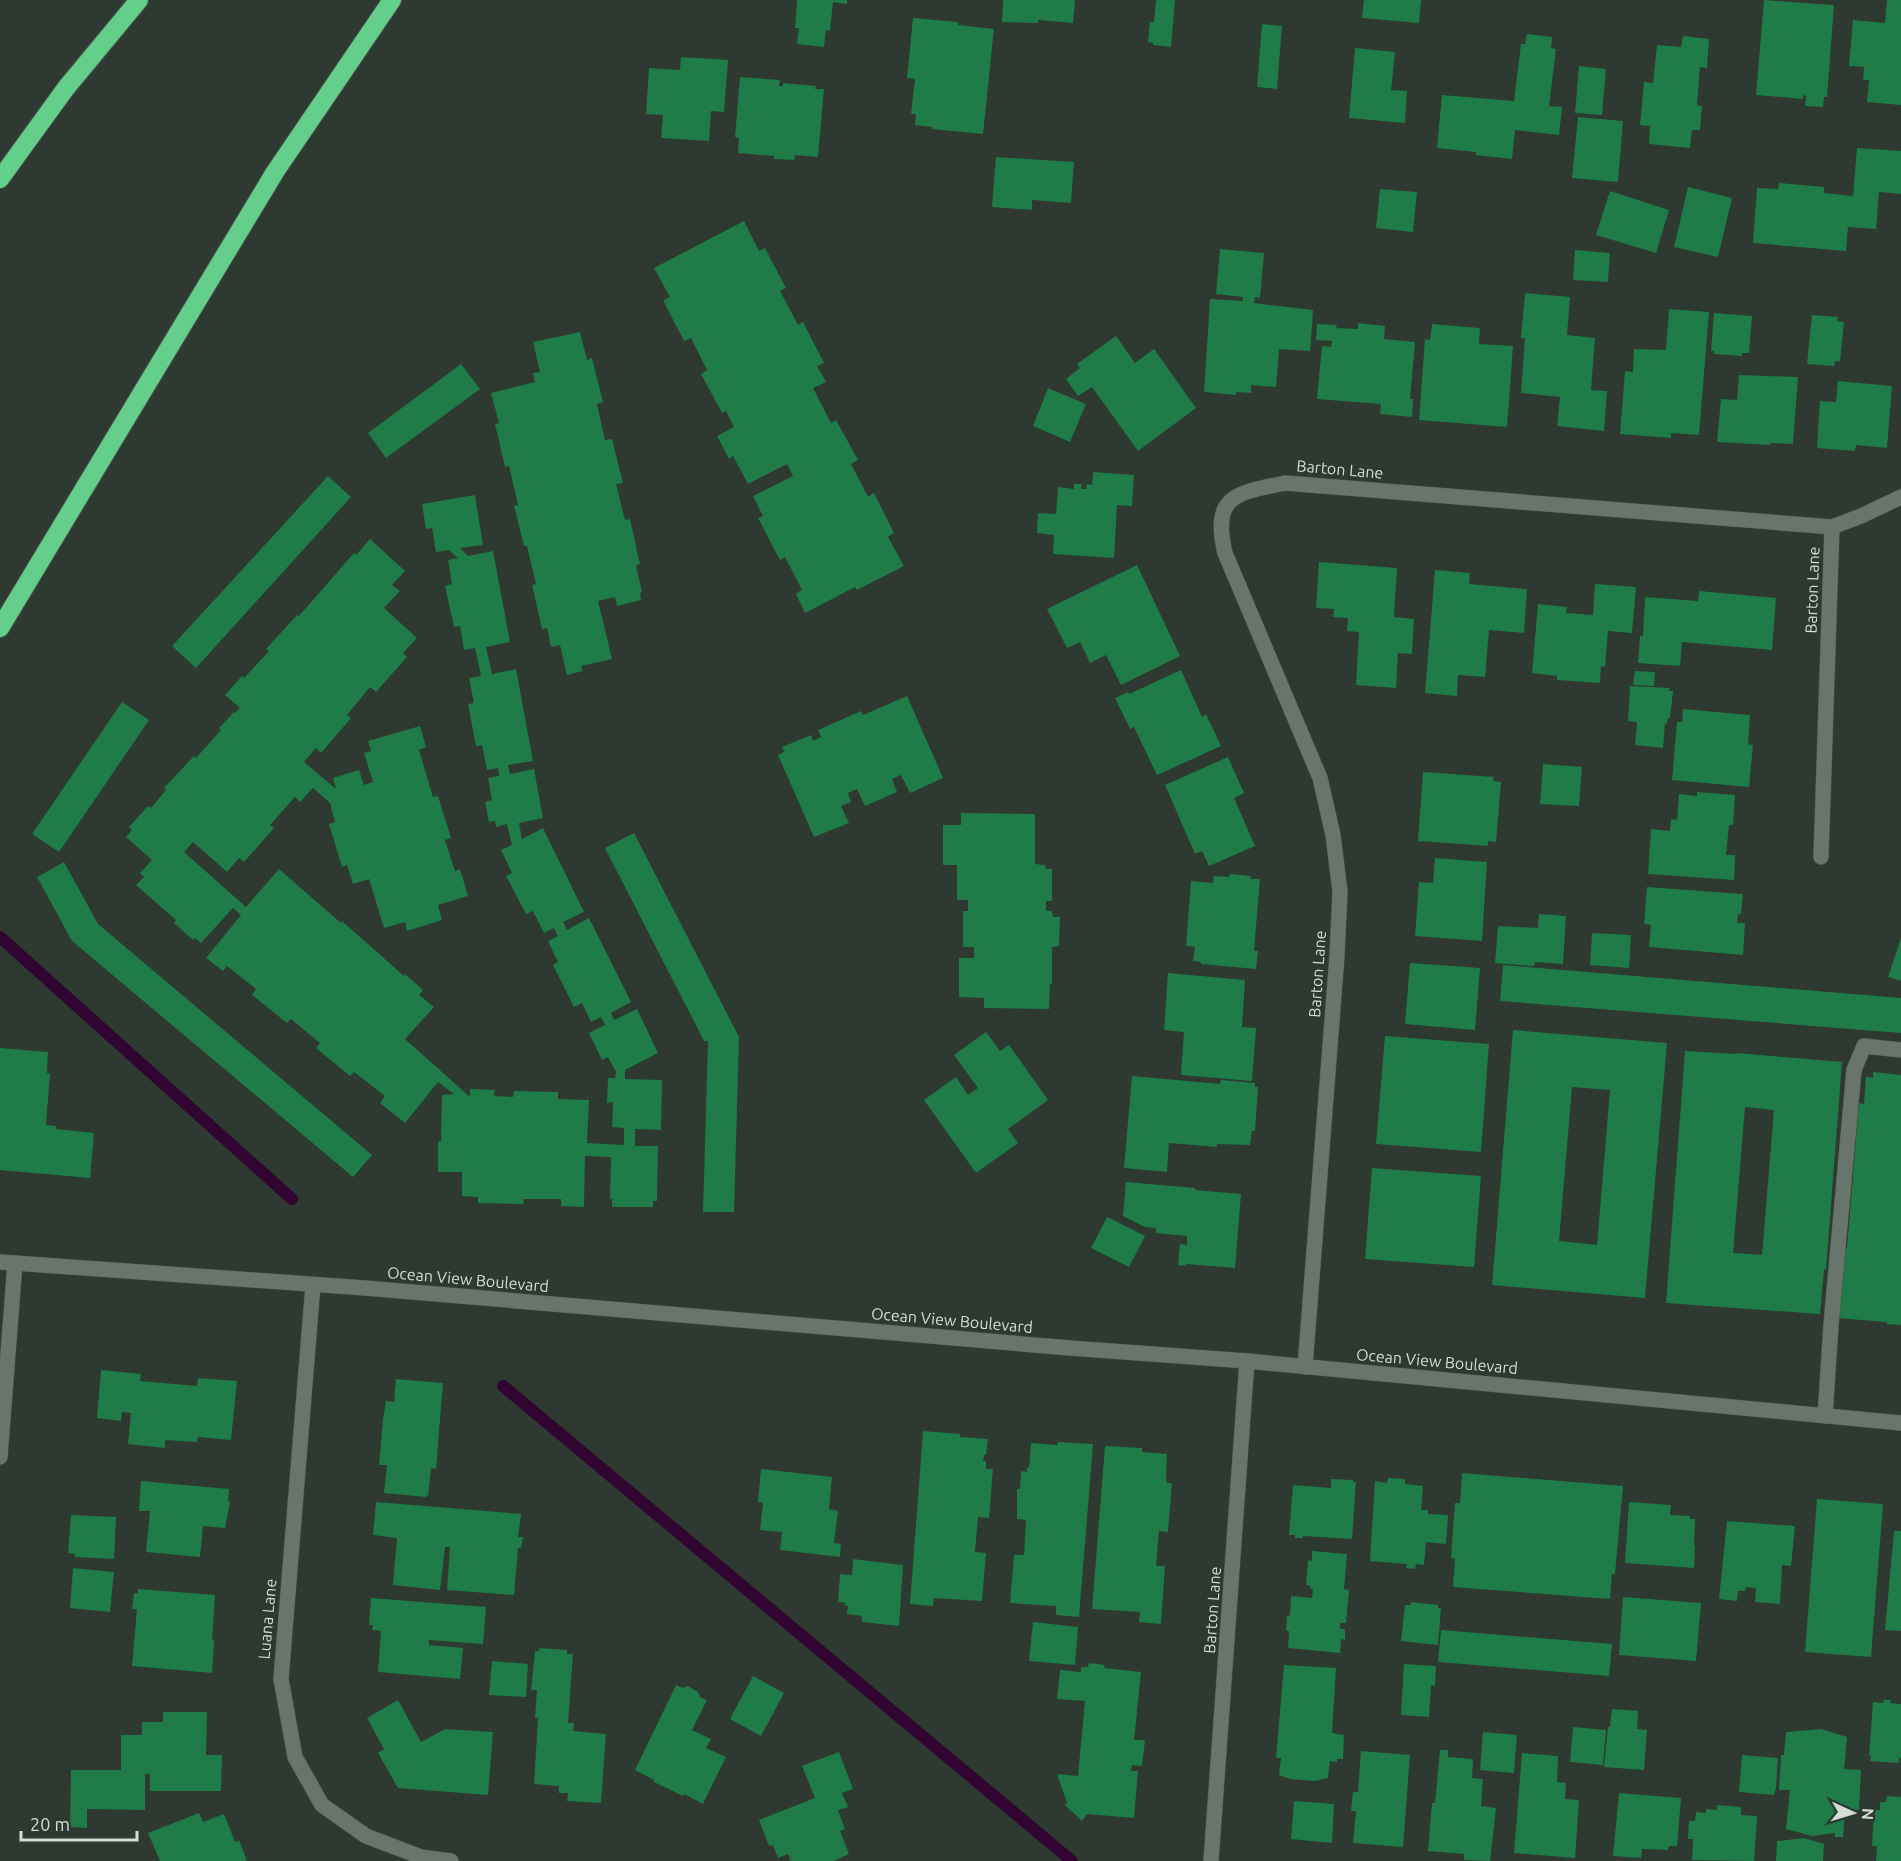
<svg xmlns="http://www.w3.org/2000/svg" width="1901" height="1861" font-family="Ubuntu,sans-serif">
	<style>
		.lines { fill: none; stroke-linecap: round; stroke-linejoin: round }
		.stream { stroke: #310431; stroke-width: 12 }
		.building { fill: #1f7b47; fill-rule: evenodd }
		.lane-casing { stroke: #4a554e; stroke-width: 16 }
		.street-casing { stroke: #4a554e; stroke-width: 16 }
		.secondary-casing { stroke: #4a554e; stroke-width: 16 }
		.highway-casing { stroke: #4a554e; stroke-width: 20 }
		.lane { stroke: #68756c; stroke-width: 15 }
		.street { stroke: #68756c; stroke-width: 15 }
		.secondary { stroke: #68756c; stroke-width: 15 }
		.highway { stroke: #64cf8b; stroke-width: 18 }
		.labels { text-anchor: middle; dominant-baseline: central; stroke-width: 4.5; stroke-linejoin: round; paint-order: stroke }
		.street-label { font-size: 16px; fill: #d4dcd6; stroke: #2d3931 }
	</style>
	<rect width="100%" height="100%" fill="#2d3931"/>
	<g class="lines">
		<g class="stream">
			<path d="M0,937l292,262"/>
			<path d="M503,1386l569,475"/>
		</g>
	</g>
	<g class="building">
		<path d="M797,0h50v4l-14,-2 -3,29 -4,-1 -2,17 -27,-3 2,-16h-4z"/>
		<path d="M1003,0h72l-2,23 -35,-3v3l-36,-1z"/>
		<path d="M1156,0h19l-4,47 -18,-2v-2l-5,-1 2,-20h4z"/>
		<path d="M1364,0h57l-2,23 -57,-5z"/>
		<path d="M1764,0l70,5 -7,92h-3l-1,10 -18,-1 1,-10 -3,-1v4l-47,-4z"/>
		<path d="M1887,0h14v105l-34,-3 2,-22h-6l1,-13 -15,-1 4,-46 32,3z"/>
		<path d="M913,18l45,4v3l36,4 -11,105 -51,-5v-2l-17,-2 1,-11h-5l4,-35 -8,-1z"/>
		<path d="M1262,24l20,2 -5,63 -20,-2z"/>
		<path d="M1527,34l25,3 -1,11 5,1 -7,57 13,1 -3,28 -44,-5 -3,29 -36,-4v-3l-39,-4 5,-53 72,6 7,-57h4z"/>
		<path d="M1683,36l26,3 -2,29 -7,-1 -3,38 5,1 -2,24h-8l-2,18 -41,-4 1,-18 -10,-1 4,-43 9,1 4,-38 24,2z"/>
		<path d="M1355,48l40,4 -4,38 16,1 -2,32 -56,-5z"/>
		<path d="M681,57l47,3 -4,52 -13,-1 -2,30 -48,-3 2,-23 -17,-1 3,-46 31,2z"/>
		<path d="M1579,66l27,3 -4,46 -27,-2z"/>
		<path d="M740,77l40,3 -1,6h4v-3l33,3 -1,3h9l-6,68 -23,-2 -1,5 -20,-1v-3l-36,-3 1,-15 -4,-1z"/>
		<path d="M1578,117l45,4 -5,61 -46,-4z"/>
		<path d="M1857,148l44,3v43l-22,-2 -3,37 -28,-2 -2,24 -93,-8 4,-55 21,1 1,-6 45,4v6l29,3z"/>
		<path d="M996,157l78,5 -3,41 -39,-3v10l-40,-3z"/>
		<path d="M1688,187l44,11 -14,59 -44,-10z"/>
		<path d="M1380,189l37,3 -4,40 -37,-4z"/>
		<path d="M1610,191l59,19 -13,43 -60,-18z"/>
		<path d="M744,221l15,30 6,-3 21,40 -6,3 18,34 5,-3 21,41 -7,3 9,16 -13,6 18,35 5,-3 22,40 -7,4 17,33 6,-4 20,40 -6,4 16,29 -47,24 -2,-3 -50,26 -9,-19 6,-4 -17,-33 -5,3 -22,-42 5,-2 -10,-20 40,-20 -6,-12 -39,20 -15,-28 -4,3 -12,-23 17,-9 -8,-16 -4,2 -21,-39 6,-4 -16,-32 -7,3 -21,-41 7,-3 -16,-29z"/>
		<path d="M1220,249l44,4 -4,45 -5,-1 -1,6 59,7 -3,41 -31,-2 -3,38 -25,-2v8l-15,-1v3l-32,-3 6,-93 33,2v-4l8,1 -35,-4z"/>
		<path d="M1575,250l35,3 -2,29 -35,-2z"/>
		<path d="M1525,293l45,4 -3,38 28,3 -4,52 16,1 -3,40 -47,-5 3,-29 -39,-4 4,-55h-4z"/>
		<path d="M1669,309l40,3 -10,123 -28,-2v5l-51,-4 5,-63 8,1 1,-23 32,1z"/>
		<path d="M1714,313l38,3 -3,37h-7v3l-28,-2v-3h-3z"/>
		<path d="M1812,315l26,2 -1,4 7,1 -4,39h-5l-1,5 -27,-2z"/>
		<path d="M1358,323l27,3 -1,13 31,3 -5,57h3l-1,18 -32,-3 1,-10 -64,-5 5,-53 9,1 1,-6 -16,-1 1,-16 20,1 -1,3 22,1z"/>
		<path d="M1432,324l48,4 -1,16 34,2 -6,81 -88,-7 6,-81 5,1z"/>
		<path d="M580,332l7,28 5,-2 11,44 -6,2 8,36 7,-1 11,44 -7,1 9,36 5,-1 10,45 -4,1 6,27 -2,1 1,7 -24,6 -2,-9 -17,4 14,58 -31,7 2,5 -16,4 -7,-30 -9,2 -4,-19 -5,1 -10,-44 4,-1 -9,-38h-3l-10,-40 4,-1 -9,-39 -4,1 -10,-43 4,-1 -8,-30 44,-11 -2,-9 7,-1 -7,-30z"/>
		<path d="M1116,336l19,27 19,-14 42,59 -58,43 -46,-64 -14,9 -12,-17 14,-11 -3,-4z"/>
		<path d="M461,364l19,25 -94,69 -18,-25z"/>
		<path d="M1739,375l59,2 -5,67 -23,-1v2l-53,-3 4,-43 16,1z"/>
		<path d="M1838,381l54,5 -5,62 -31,-3 -1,6 -38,-3 3,-47 16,1z"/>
		<path d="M1048,388l38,16 -16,38 -37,-16z"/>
		<path d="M1093,472l41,3 -2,31 -15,-1 -3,53 -61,-4 1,-19 -17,-2 1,-20 18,1 2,-27 16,2v-5h8l-1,5h5l1,-5 5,1z"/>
		<path d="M328,476l23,21 -155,171 -24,-22z"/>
		<path d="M475,495l8,50 -23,3 8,8 25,-5 17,91 -24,5 6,27 24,-5 17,92 -25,4 2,9 24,-5 9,49 -24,5 3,16 21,-11 41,84 -21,10 4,8 22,-12 42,84 -20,11 3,7 23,-11 21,44 -33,17v9l37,1 -1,50 -26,-1v17h23l-1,55h-4v6h-41v-8h-2l1,-42 -26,-1 -1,51 -23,-1v-7h-38l1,5 -46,-1v-6l-16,-1v-24h-24v-30l3,-1 1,-46 12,-1 -16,-12 -33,41 -25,-20 5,-7 -31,-24 -4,4 -34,-28 4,-5 -29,-24 -4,4 -35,-28 4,-6 -29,-23 -4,5 -17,-13 35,-43 -8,-7 -32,35 -6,-5 -2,2 -19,-17 2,-3 -40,-35 8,-8 -4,-4 12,-13 -26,-23 6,-7 -3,-3 19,-21 3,2 15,-18 -2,-2 30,-32 2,2 25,-28 -2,-2 15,-16 1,1 5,-5 -15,-13 17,-19 2,2 25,-27 -3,-2 31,-34 2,1 55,-63 2,2 14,-16 35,32 -13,14 8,6 -16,17 33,30 -14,15 4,4 -31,35 -6,-5 -23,28 4,3 -30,35 -5,-5 -12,14 32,27 -3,-11 26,-8 5,15 9,-3 -9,-29 7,-2 -3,-10 52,-15 6,21 -7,3 14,47 5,-1 13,42 -6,2 10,31 5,-2 8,27 -30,9 4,15 -35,11 -2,-9 -21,6 -15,-49 -16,5 -6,-19 -5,2 -13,-43 6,-2 -5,-19 -17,-15 -13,14 -5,-5 -25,28 4,3 -30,34 -5,-4 -12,14 -34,-30 -9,10 62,55 33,-38 62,54 1,-2 62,55 1,-2 18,16 -4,5 15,12 -29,32 65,58v-8l25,1 -1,6 19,1 1,-6 44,1v7l31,1 -2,43 37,2v-17l-12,-1 1,-25 -6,1 1,-25h7l1,-6 -8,-15 -6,3 -13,-27 16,-8 -4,-8 -10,5 -9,-19 -8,4 -21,-42 5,-3 -10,-21 10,-5 -4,-8 -10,5 -11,-22 -7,3 -20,-38 6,-3 -11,-23 11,-5 -5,-21 -11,3 -1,-6 -6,1 -4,-20 7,-2 -4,-22 11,-2 -1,-8 -11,2 -5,-25 -6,1 -8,-42 6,-1 -5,-25 12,-2 -6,-28 -11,2 -4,-24 -6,1 -9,-41 7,-2 -4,-24 10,-2 -9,-8 -13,2 -4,-24 -6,1 -4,-25z"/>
		<path d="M1319,562l78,6 -3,49 20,2 -2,35 -14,-1 -2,35 -40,-3 3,-53 -12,-1 1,-13 -15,-1 1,-8 -18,-1z"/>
		<path d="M1137,565l43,91 -59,29 -15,-30 -16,8 -10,-21 -13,6 -20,-39z"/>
		<path d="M1435,570l35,3 -1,11 58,5 -3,44 -35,-3 -4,47 -27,-2 -1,21 -32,-3z"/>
		<path d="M1595,584l41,3 -4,46 -24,-2 -3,36 -4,-1 -1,17 -43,-3v-4l-25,-3 6,-69 29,3 -1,6 27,2z"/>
		<path d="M1699,591l77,7 -4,52 -90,-8 -2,24 -42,-3 2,-27h3l2,-39 53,4z"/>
		<path d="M1181,670l21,47 4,-3 15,32 -64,29 -23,-48 -4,2 -15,-31 13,-6 1,2z"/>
		<path d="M1635,671l20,1 -1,14 -21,-1z"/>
		<path d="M1630,686l40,2 -1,3h4l-3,27h-2l-1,6 -2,-1 -2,25 -28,-3 2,-23 -9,-1z"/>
		<path d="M907,696l36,82 -33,15 -9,-18 -9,4 5,13 -32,14 -8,-17 -9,4 3,9 -10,4 8,17 -35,14 -36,-82 6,-3 -2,-5 29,-12 2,6 8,-4 -3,-7 43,-19 2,4z"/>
		<path d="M122,702l27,18 -90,132 -27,-18z"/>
		<path d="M1683,709l67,6 -2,29 5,1 -4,42 -77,-7 5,-58h5z"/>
		<path d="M1228,757l16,36 -10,5 21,48 -46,20 -7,-15 -7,3 -30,-69z"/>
		<path d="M1543,764l39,3 -3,39 -39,-2z"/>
		<path d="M1423,772l71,5 -1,4 8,1 -5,60 -8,-1v5l-70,-5z"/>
		<path d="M1697,792l38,3 -2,30h-4l-3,30h9l-1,25 -86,-6 3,-45 19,2 1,-12 6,1 2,-26 18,2z"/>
		<path d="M961,813l74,1v50l10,1 1,4h6v32h-6v10h6l1,6h7l-1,29 -7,1v37h-2l-1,25 -65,-1v-10l-25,-1v-39h15v-11h-11v-36h5v-11h-11v-35h-14v-40h18z"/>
		<path d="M634,833l105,204 -5,175h-31l5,-171h-4l-99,-193z"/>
		<path d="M1435,858l52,4 -5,79 -67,-5 4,-54 14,1z"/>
		<path d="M64,862l34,62 274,231 -19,22 -281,-236 -35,-64z"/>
		<path d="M1230,874l21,2v3h9l-6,72h4l-2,18 -55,-5v-2l-8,-1 2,-14 -9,-1 5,-65 22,2 1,-7 15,1z"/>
		<path d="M1647,887l96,7 -2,20h-3l-1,9h8l-2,32 -94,-8 2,-22 -7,-1z"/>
		<path d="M1539,914l27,2 -3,48 -28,-2 -1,4 -39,-3 3,-37 40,2z"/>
		<path d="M1592,933l39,2 -2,33 -39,-3z"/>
		<path d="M1901,938v43l-13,-4z"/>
		<path d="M1410,963l70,5 -5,62 -70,-6z"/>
		<path d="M1503,965l398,33v35l-401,-32z"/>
		<path d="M1168,973l77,7 -3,47 14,1 -4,53 -71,-6 3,-43 -20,-2z"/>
		<path d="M1513,1030l154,13 -22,255 -153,-13zM1572,1087l38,3 -13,155 -38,-4z"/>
		<path d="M986,1032l14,19 9,-6 39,55 -40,29 10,14 -42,30 -52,-73 32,-23 12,18 10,-7 -24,-33z"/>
		<path d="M1385,1036l104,8 -8,108 -105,-8z"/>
		<path d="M0,1048l48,4 -1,21 3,1 -4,51 10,1v3l38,4 -4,45 -90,-8z"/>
		<path d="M1685,1051l52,3v-1l105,9 -16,208 -2,-1 -4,45 -154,-11zM1745,1107l29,3 -12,145 -29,-2z"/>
		<path d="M1873,1072l28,3v250l-14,-1v-2l-51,-4 6,-71 5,1 12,-145 5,1 2,-27 7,1z"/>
		<path d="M1132,1076l88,8 1,-4 34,3v4h3l-3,44h-3l-2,14 -33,-1v3l-48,-4 -2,29 -43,-4z"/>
		<path d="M1372,1168l109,8 -7,91 -109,-8z"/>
		<path d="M1126,1182l69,6v2l46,4 -6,74 -49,-4v2l-8,-1 2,-21 7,1v-9l-31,-3v-5l-11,-1 -22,-11z"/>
		<path d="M1107,1217l38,19 -16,31 -38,-19z"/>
		<path d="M101,1370l40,4 -1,7 57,5 1,-8 39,3 -6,59 -33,-3 -1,5 -32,-2v8l-37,-4 3,-31 -9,-1 -1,9 -24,-3z"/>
		<path d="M396,1379l47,4 -7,86 -5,-1 -3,28 -2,-1v2l-42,-4 3,-28h-8l4,-46 3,-18 8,1z"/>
		<path d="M923,1431l37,3v3l28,2 -2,16h-2l-1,6h3v8h7l-4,49 -11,-1 -3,35 11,1 -4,48 -48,-3 -1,8 -23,-2z"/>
		<path d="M1058,1442l35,2 -14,173 -23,-2v-9l-46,-3 4,-48h10l2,-35 -9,-1v-30h3l1,-18 6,1v-5l2,1 2,-25 26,2z"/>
		<path d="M1105,1446l37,2v4l25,2 -1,24 1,5h5l-4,49 -9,-1 -3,35h9l-4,58 -22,-2 1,-10 -48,-3z"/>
		<path d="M761,1469l71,8 -3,32 9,2 -4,32 7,1 -1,13 -60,-7 2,-18 -22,-2 3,-27 -5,-1z"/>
		<path d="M1462,1473l161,13 -8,88h-3l-2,25 -157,-12 2,-28 -4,-1 4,-55h5z"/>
		<path d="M1388,1478l17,1v5l18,2 -2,24h7v4l20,1 -2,29 -20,-2 -2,23 -8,-1 -1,5 -9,-1 1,-4 -37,-3 5,-80 12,2z"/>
		<path d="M1331,1479l22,1v2h3l-4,57 -49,-3v2h-8v-3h-6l4,-50 38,3z"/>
		<path d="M141,1481l88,8 -1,11 2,3 -5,25 -22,-2 -3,31 -54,-5 4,-41h-11z"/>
		<path d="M1817,1499l66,5 -12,153 -66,-5z"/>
		<path d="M376,1502l145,12 -3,23h5l-2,11h-3l-4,47 -67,-5 3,-43h-5l-5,43 -47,-5 4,-47 -24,-3z"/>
		<path d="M1629,1502l42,3 -1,10 20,1v3h5l-1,26 1,1 -1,22 -69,-5z"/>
		<path d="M71,1515l45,2 -2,42 -39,-2v-3l-7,-1z"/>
		<path d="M1727,1521l68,5 -4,40 -9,-1 -2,39 -25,-2 1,-14 -10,-1 -1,4h-7l-1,10 -18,-2z"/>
		<path d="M1894,1531h7v100l-16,-1z"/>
		<path d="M1312,1551l35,3 -3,35 5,1 -3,33h-6v6h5v11l-4,-1 -1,14 -52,-5 1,-17h-3l1,-16 3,1 1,-20 21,2 1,-9h-3l1,-3 -5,-1 2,-25 4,1z"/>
		<path d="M853,1559l50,6 -4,61 -37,-4v-6l-15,-2 1,-8 -4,-1 1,-3h-7l2,-28 12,1z"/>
		<path d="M73,1568l41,4 -4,40 -40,-4z"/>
		<path d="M138,1589l77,6 -3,45h2l-2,33 -80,-7 5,-57h-5l2,-16h4z"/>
		<path d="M1623,1597l78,6 -5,58 -77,-6z"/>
		<path d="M371,1598l115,9 -3,37 -54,-4v5l34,3 -3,31 -82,-7 3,-41 -9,-1 1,-5h-4z"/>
		<path d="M1411,1602l27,3v3h3l-3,37 -37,-4 4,-36h6z"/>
		<path d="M1033,1622l45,5 -3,38 -46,-4z"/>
		<path d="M1441,1630l171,14 -3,32 -171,-14z"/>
		<path d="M539,1648l28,2v4h6l-5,69h6l-1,8 33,3 -5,69 -34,-2 1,-8h-9v-7l-25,-2 4,-66h-3l2,-28h-6l4,-39h4z"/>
		<path d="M492,1661l36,3 -2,33 -37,-2z"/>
		<path d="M1089,1663l16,2 -1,3 37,4 -7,68h11l-3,26 -10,-1 -1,6h7l-4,47 -47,-4 -5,7 -17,-16 2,-2 -10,-29 21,2 7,-75 -28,-2 3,-29 21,2v-5h7z"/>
		<path d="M1404,1664l32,2 -1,20 -4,-1 -2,32 -28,-2z"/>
		<path d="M1284,1665l52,3 -4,65 12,2 -1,24h-6v3l-7,-1 -2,17 -13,3 -25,-2 -11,-4 2,-17h-5z"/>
		<path d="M753,1676l31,17 -23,43 -31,-17z"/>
		<path d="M676,1685l7,3 5,-2 10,6 2,5 7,3 -15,30 19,9 -5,9 20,9 -23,47 -19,-10 -1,2 -29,-14v-2l-19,-10z"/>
		<path d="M398,1700l23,42 24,-13 48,3 -5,63 -90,-7 -20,-35 6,-4 -17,-31z"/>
		<path d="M1884,1700h7l-1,3 11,1v54h-2v5l-29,-2 1,-5 -2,-1 4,-53 10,1z"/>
		<path d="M1612,1709l26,2 -1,18 10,1 -3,40 -40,-3 4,-40h2z"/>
		<path d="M163,1712h44l-1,43h16l-1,36h-71v-17h-5v36l-58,-1v19l-17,-1 1,-57h50v-35h21v-13h21z"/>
		<path d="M1573,1727l33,3 -3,35 -33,-3z"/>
		<path d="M1821,1729l26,8 -3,32 17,1 -2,40 -14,-1 -2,28h-8v-4l-23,3 -26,-7 4,-39h-11l2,-35h3l2,-23z"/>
		<path d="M1483,1732l34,3 -3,38 -34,-3z"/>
		<path d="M1440,1750h8v7l25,2 -1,19 11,1 -2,27 15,2 -6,53 -26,-1v-6l-36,-3 4,-48h3z"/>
		<path d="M1361,1751l49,4 -7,92 -50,-4 3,-32h-5l2,-19h5z"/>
		<path d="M839,1752l14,37 -11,4 6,14 -10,3 7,19 -5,2 9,23 -15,7h-43l-3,-7 -10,4 -5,-13 -4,1 -10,-26 56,-22 -13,-32z"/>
		<path d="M1522,1753l36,3 -1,26 9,1 -1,16 14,1 -4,58 -61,-5z"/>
		<path d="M1742,1755l36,3 -2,30 -2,7 -35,-3z"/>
		<path d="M1619,1793l62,5 -4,48h-8l-1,4 -26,-1 -1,9 -28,-2z"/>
		<path d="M1887,1796l14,1v64h-25l1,-15h-5l2,-36h6v-8h6z"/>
		<path d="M1294,1801l40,3 -2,39 -41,-4z"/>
		<path d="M1717,1805l24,2v8l16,1 -3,45 -62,-1 1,-21h-5l1,-18h6l1,-9 10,1v-4l11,1z"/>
		<path d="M199,1813l4,9 21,-8 11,28 4,-2 8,21h-87l-12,-28z"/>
		<path d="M1804,1838l20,6 -1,17h-47l1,-20z"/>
	</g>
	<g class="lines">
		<g class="lane-casing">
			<g id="lane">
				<path d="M1832,527l29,-11 40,-19"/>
				<path d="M1825,1416l6,-91 23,-255 10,-24 37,4"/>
			</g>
		</g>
		<g class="street-casing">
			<g id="street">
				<path d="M313,1285l-32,394 14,78 27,48 44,31 55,21 30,4"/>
				<path d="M1305,1367l32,-411 3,-64 -7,-57 -13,-57 -95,-225c-14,-58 12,-60 60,-70l547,44 -11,330"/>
				<path d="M0,1457l15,-194"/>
				<path d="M1211,1861l36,-500"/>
			</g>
		</g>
		<g class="secondary-casing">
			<path id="secondary" d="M0,1262l365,26 705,60 177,13 654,62"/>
		</g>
		<g class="highway-casing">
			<g id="highway">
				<path d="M0,179l66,-91 73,-88"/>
				<path d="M0,628l275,-456 117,-172"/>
			</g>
		</g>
		<use href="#lane" class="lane"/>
		<use href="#street" class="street"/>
		<use href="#secondary" class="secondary"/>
		<use href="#highway" class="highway"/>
	</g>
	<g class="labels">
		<g class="street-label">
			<text transform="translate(1340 469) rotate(5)">Barton Lane</text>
			<text transform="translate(1812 590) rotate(-88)">Barton Lane</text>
			<text transform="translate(1317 974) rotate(-86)">Barton Lane</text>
			<text transform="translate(468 1279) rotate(5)">Ocean View Boulevard</text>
			<text transform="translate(952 1320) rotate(5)">Ocean View Boulevard</text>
			<text transform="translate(1437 1361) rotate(5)">Ocean View Boulevard</text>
			<text transform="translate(1212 1610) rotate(-86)">Barton Lane</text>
			<text transform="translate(267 1619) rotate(-85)">Luana Lane</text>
		</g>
	</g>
	<g transform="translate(1853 1813) rotate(94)" stroke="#2d3931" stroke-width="4.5" paint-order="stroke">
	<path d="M0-4.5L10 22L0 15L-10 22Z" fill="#d4dcd6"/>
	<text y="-9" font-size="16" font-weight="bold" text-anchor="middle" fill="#d4dcd6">N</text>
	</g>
	<path d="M21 1831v9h116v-9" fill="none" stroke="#d4dcd6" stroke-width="3"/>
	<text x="30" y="1831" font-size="18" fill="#d4dcd6" stroke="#2d3931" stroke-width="4.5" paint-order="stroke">20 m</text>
</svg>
